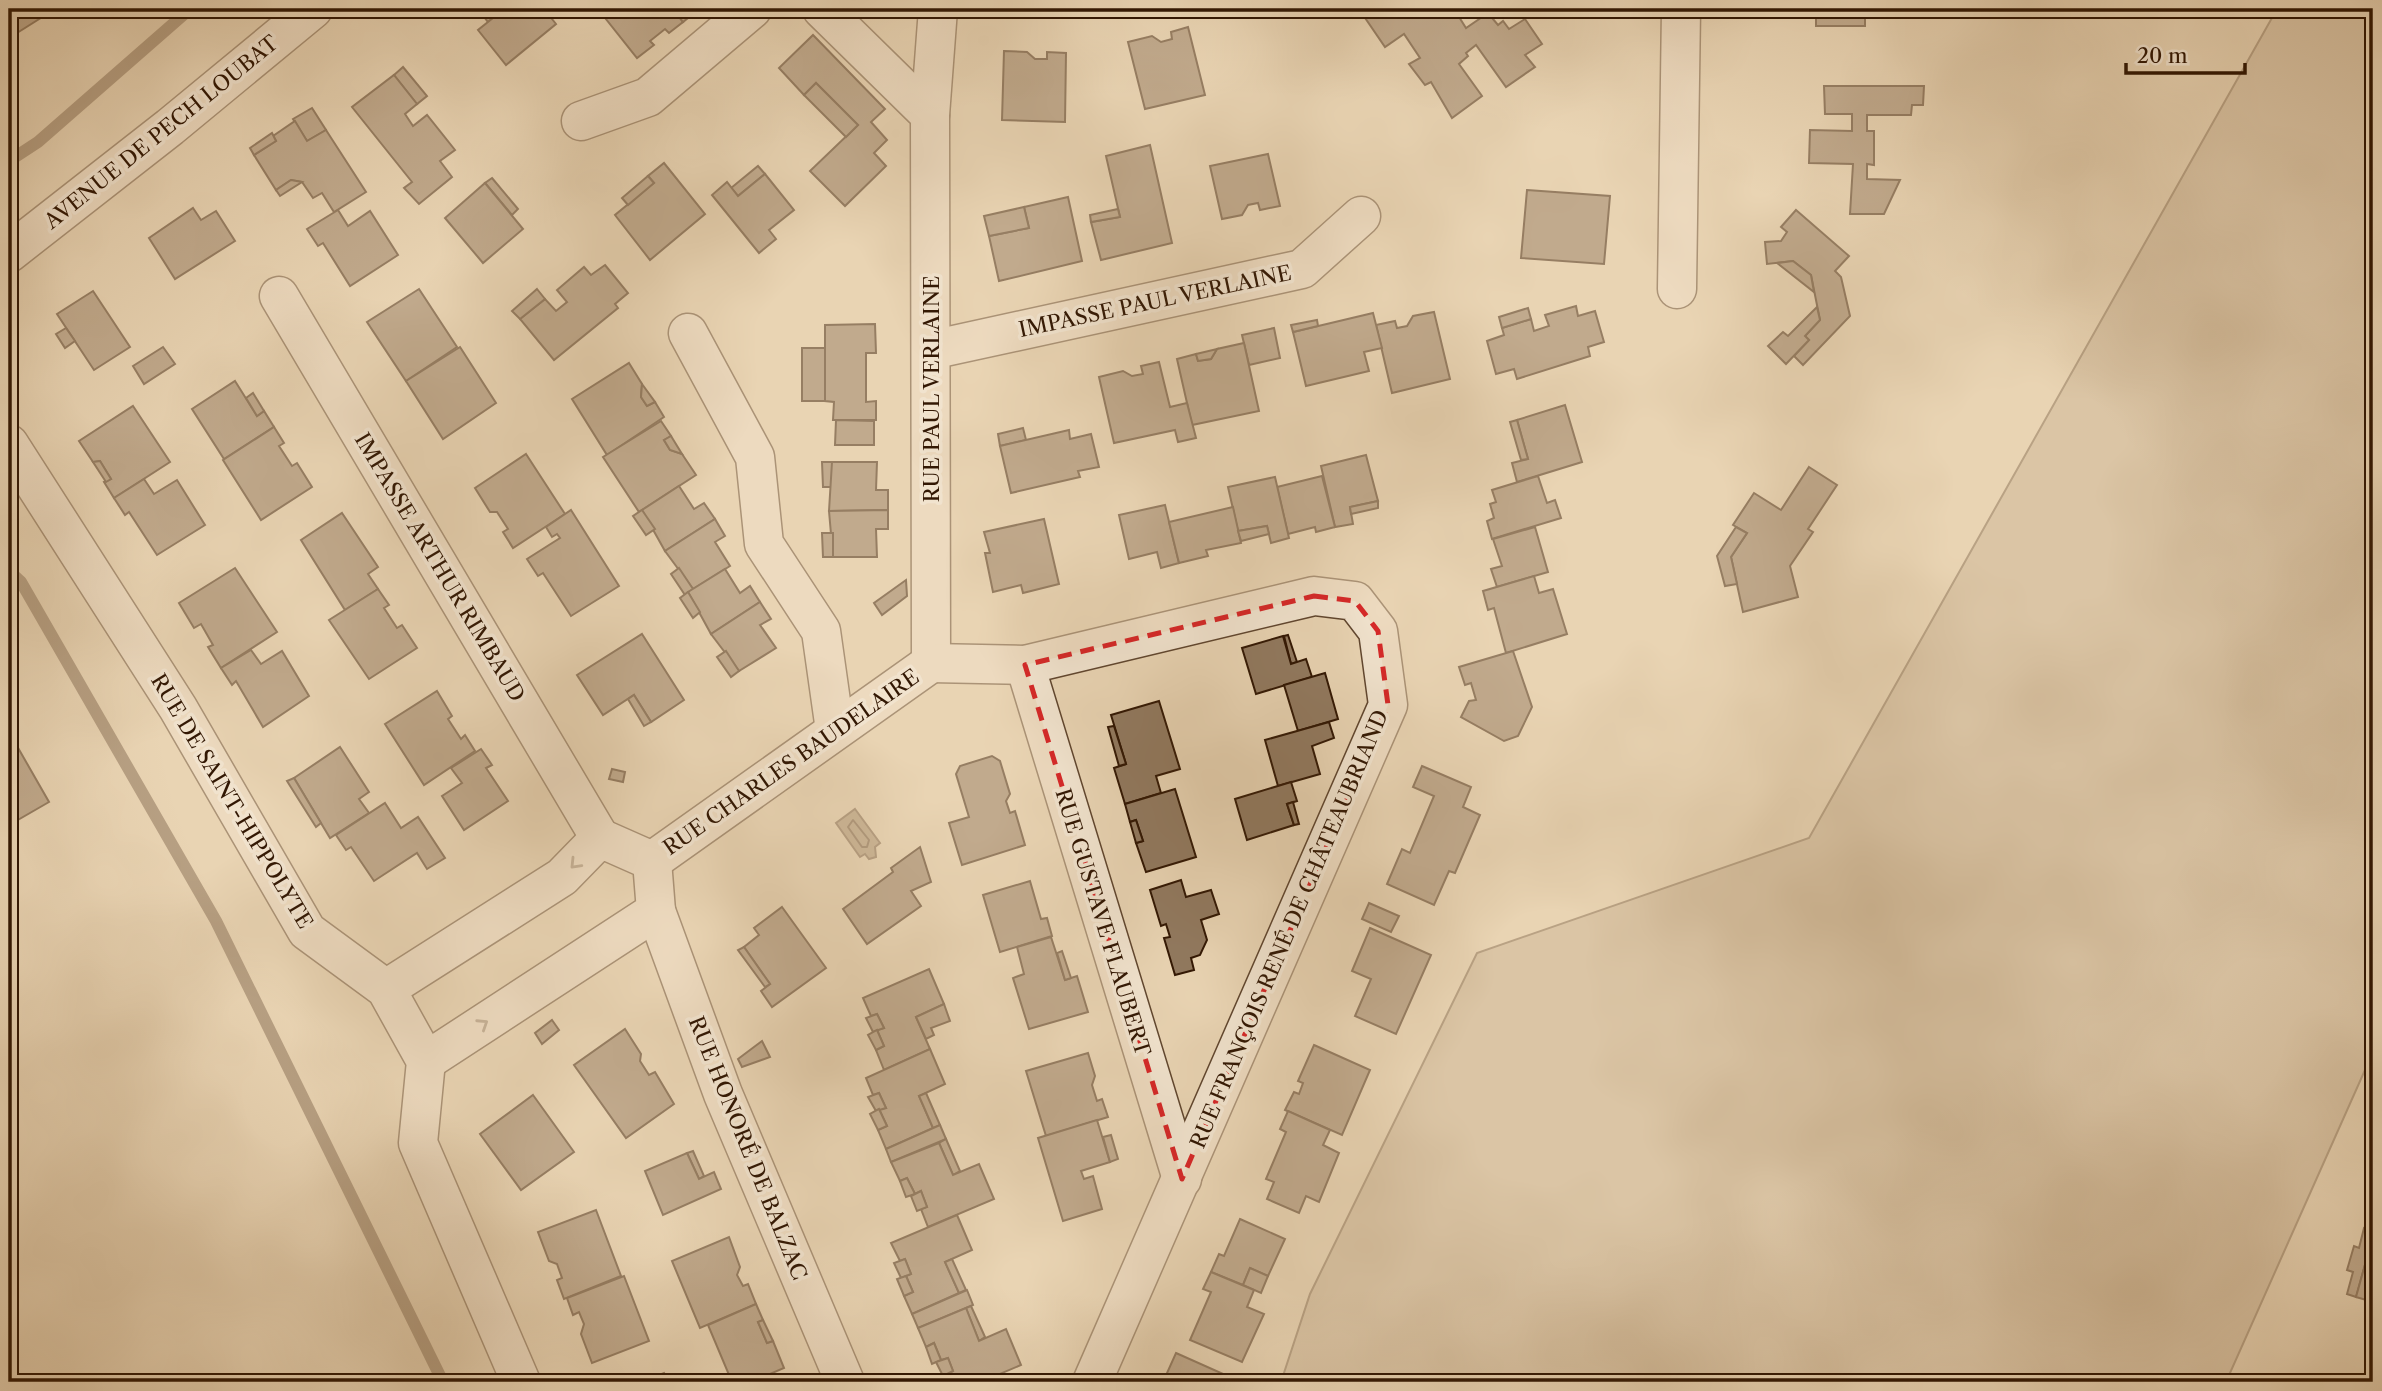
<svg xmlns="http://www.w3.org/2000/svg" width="2382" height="1391" font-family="'Libre Caslon Text',serif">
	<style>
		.green { fill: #cab495; stroke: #7e664c; stroke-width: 2 }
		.water { fill: #ab9477; stroke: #7b6249; stroke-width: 2 }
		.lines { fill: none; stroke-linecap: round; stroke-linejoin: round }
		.shore { stroke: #6e563d; stroke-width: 2 }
		.stream { stroke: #7b6249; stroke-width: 12 }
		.building { fill: #91795f; stroke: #321703; stroke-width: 2 }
		.street-casing { stroke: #60462f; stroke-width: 41 }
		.street { stroke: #f1e3ce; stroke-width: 38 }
		.oneway { stroke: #9b8773 }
		.marked { fill: none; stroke: #d62828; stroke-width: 5; stroke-dasharray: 14 9; stroke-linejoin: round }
		.labels { text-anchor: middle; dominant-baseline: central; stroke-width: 7; stroke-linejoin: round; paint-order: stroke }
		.street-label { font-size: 21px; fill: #321703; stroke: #f1e3ce }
	</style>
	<rect width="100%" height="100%" fill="#e9d4b3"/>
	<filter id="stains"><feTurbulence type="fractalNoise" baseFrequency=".00286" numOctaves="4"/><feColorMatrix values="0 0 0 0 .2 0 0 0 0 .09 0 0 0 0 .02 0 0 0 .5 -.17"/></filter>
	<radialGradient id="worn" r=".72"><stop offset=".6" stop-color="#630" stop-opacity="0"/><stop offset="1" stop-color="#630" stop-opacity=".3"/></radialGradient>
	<path class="green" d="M2277,9h96v1043l-147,330h-945l29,-88 167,-341 332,-115z"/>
	<path class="water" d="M855,809l25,34 -5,4 1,10 -7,2 -4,-5 -5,3 -24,-34z"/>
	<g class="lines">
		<path class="shore" d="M853,820l16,20 -2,7h-5l-14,-20z"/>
		<g class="stream">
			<path d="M9,161l29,-19 152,-133"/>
			<path d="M9,571l12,11 195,339 227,461"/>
		</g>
	</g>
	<g class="building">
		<path d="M9,9h46l-46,29z"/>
		<path d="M478,9h15l5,5 -10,8z"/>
		<path d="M493,9h51l12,15 -50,41 -28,-35 20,-16z"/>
		<path d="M598,9h75l10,13 -14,11 -4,-4 -15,12 4,4 -17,13z"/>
		<path d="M673,9h24l1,1 -15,12z"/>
		<path d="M1359,9h95l12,19 22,-15 10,12 5,-4 6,8 16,-10 17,25 -17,11 10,12 -29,20 -30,-42 -10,8 2,3 -9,8 23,32 -30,22 -21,-36 -6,3 -16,-21 11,-6 -16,-24 -19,13z"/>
		<rect x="1816" y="9" width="49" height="17"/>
		<path d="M1188,27l17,68 -60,14 -17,-67 24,-6 9,6 11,-3 -1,-7z"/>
		<path d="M813,35l72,74 -14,13 16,18 -13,13 12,13 -41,40 -35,-35 48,-46 -42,-42 -12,12 -25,-27z"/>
		<path d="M1004,51l23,1 8,7h12v-7l19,1 -1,69 -63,-2z"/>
		<path d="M403,67l24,29 -10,8 -23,-29z"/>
		<path d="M394,75l23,29 -12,10 8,12 14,-11 28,35 -15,11 12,16 -33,27 -15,-16 8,-6 -60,-75z"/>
		<path d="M816,83l42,42 -12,12 -42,-42z"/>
		<path d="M1824,86h100l-1,19h-11l-1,10h-44v16h7v34l-7,-1v15l33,1 -16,34h-34l3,-50 -44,-1 1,-33 42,1v-17h-27z"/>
		<path d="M312,108l14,22 -19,11 -14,-22z"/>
		<path d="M295,121l12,20 19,-11 40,62 -32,20 -12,-19 -9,5 -11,-16 -11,-2 -15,10 -22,-35 22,-14 -3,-5z"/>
		<path d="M272,133l4,8 -22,14 -4,-7z"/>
		<path d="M1150,145l22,98 -71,17 -10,-38 29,-5 -14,-61z"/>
		<path d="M1268,154l12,52 -20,4 -2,-7 -10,2 -6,10 -20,4 -12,-53z"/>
		<path d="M664,163l41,51 -55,46 -35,-45 39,-32 -6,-7z"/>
		<path d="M758,166l7,8 -27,22 -7,-8z"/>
		<path d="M765,174l29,36 -25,20 7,9 -17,14 -47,-58 15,-13 11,14z"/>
		<path d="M648,176l6,7 -26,22 -6,-7z"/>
		<path d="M492,178l26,31 -6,6 -27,-32z"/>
		<path d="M291,180l11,2 -22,14 -4,-6z"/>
		<path d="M485,183l38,46 -40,34 -38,-45z"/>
		<path d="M1527,190l83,6 -6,68 -83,-6z"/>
		<path d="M1068,197l14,64 -83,20 -10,-45 40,-8 -5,-21z"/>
		<path d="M1024,207l5,21 -40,8 -5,-20z"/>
		<path d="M193,208l8,12 15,-9 19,30 -60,38 -26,-41z"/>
		<path d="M1118,209l2,8 -29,5 -1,-7z"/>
		<path d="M338,210l10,16 22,-15 28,44 -48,31 -27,-43 -5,3 -11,-17z"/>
		<path d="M1796,210l53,46 -14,15 6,6 9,39 -47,49 -9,-9 15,-16 -4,-4 15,-16 -9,-45 -18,-14 -26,3 -2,-22 16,-1 6,-9 -6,-5z"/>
		<path d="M1793,261l18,14 3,17 -37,-29z"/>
		<path d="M605,265l23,28 -13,11 3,4 -64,52 -34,-41 25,-20 11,12 11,-9 -10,-12 27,-23 7,8z"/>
		<path d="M419,289l38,58 -51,34 -39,-59z"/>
		<path d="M537,289l8,10 -25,20 -8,-8z"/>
		<path d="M93,291l37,56 -36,23 -37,-56z"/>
		<path d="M1576,306l2,10 17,-5 9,31 -16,5 2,9 -73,23 -3,-10 -18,5 -9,-33 17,-6 -2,-7 29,-9 3,12 15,-5 -4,-11z"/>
		<path d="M1817,307l3,13 -15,16 4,4 -23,24 -18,-18 15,-14 5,4z"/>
		<path d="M1528,308l3,11 -29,9 -3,-11z"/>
		<path d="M1434,312l16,67 -58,14 -16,-68 19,-4 2,7 10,-2 6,-10z"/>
		<path d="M1373,313l9,35 -18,4 5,19 -63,15 -13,-54z"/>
		<path d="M1317,320l1,6 -25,6 -2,-7z"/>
		<path d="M875,324l1,29h-10v49l10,-1v19h-43l1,-18 -9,-1v-76z"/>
		<path d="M66,328l9,13 -10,7 -9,-14z"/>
		<path d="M1274,328l6,30 -31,7 -7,-30z"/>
		<path d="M1244,343l15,68 -67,14 -15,-66 19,-5 2,7 13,-2 6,-10z"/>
		<path d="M163,347l12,17 -31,20 -11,-18z"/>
		<path d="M460,347l36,56 -53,36 -37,-58z"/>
		<rect x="802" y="348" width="23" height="53"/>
		<path d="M1217,349l-6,10 -13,2 -2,-7z"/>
		<path d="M1159,362l11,45 17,-4 9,35 -18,4 -3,-12 -61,13 -15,-66 24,-6 9,5 11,-2 -2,-8z"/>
		<path d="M629,363l13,21 -1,13 6,9 8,-4 9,15 -57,38 -35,-56z"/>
		<path d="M235,381l22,35 7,-5 10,16 -50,32 -32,-50z"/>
		<path d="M642,384l13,18 -8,4 -6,-9z"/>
		<path d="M253,393l11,18 -7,5 -11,-18z"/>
		<path d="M1565,405l17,57 -65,20 -5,-19 16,-4 -11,-39z"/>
		<path d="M133,406l37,56 -56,36 -10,-16 7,-3 -11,-18 -7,1 -14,-21z"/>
		<path d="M836,420l38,1v24h-39z"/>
		<path d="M1517,420l11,39 -7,1 -11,-38z"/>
		<path d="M661,421l10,15 -7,4 6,10 12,4 14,21 -57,37 -36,-55z"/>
		<path d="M274,427l10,16 -5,3 13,20 5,-3 15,24 -51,33 -38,-60z"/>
		<path d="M1023,428l3,12 -26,6 -2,-12z"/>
		<path d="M1069,430l1,9 21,-5 8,33 -21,4 2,6 -69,16 -11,-47z"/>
		<path d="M671,436l11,18 -12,-4 -6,-10z"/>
		<path d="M526,454l39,60 -52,34 -10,-16 5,-3 -11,-17h-7l-15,-24z"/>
		<path d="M1366,455l12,46 -28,6 3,17 -18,3 -14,-61z"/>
		<path d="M100,461l11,18 -5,3 -13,-20z"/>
		<path d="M822,462h10v25h-9z"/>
		<path d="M832,462h45l-1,28h12v20l-59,1z"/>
		<path d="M1809,467l28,18 -29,44 5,3 -23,34 8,31 -55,15 -12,-55 16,-24 -14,-8 21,-32 27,17z"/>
		<path d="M1322,476l13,51 -19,5 -1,-5 -27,7 -11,-47z"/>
		<path d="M1538,476l9,27 8,-3 6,18 -69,21 -5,-18 7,-3 -4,-14 6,-2 -4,-12z"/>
		<path d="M1275,477l14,61 -18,5 -4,-17 -29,5 -10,-44z"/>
		<path d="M144,479l10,15 23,-14 28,45 -48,30 -28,-43 -4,3 -11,-17z"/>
		<path d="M679,486l15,23 10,-6 11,16 -50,32 -23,-41z"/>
		<path d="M1378,501v7l-27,6 -1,-7z"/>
		<path d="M1165,505l14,58 -18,5 -4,-16 -28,7 -10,-44z"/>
		<path d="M1233,507l8,36 -35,7 2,6 -29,7 -10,-41z"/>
		<path d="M571,510l48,76 -48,30 -28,-43 -5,3 -11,-17 33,-21 -3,-4 -5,3 -6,-10z"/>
		<path d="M642,510l13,19 -9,6 -13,-19z"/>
		<path d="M888,510v19h-12l1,28h-44l-4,-46z"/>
		<path d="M342,513l36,54 -10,7 10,15 -33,21 -44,-70z"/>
		<path d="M715,519l10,17 -10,6 15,24 -37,23 -28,-38z"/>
		<path d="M1044,519l15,65 -36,9 -2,-8 -28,7 -8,-39h5l-6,-21z"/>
		<path d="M1267,526l2,8 -28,7 -3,-10z"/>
		<path d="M1535,527l13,45 -51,15 -6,-18 11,-3 -9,-27z"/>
		<path d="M1736,527l11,6 -16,24 6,27 -12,2 -8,-30z"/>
		<path d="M822,533h11v24h-10z"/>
		<path d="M235,568l42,64 -56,36 -13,-21 5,-2 -12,-21 -7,4 -15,-25z"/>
		<path d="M679,568l14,21 -8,6 -14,-21z"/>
		<path d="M725,569l15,24 10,-7 10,16 -49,32 -23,-42z"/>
		<path d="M1534,576l5,17 14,-4 14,45 -61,19 -12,-45 -6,2 -5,-19z"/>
		<path d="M906,580l1,16 -25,19 -8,-12z"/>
		<path d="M378,589l11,16 -5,3 13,20 5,-3 15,23 -48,31 -40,-59z"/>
		<path d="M688,592l12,20 -7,6 -13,-20z"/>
		<path d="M760,602l11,17 -11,6 16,23 -37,23 -28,-37z"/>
		<path d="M642,634l42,66 -33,22 -17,-27 -31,20 -26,-40z"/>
		<path d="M1288,635l9,27 -6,2 -7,-28z"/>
		<path d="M1283,636l8,28 15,-5 6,18 -56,17 -14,-46z"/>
		<path d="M251,650l10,14 21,-13 27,45 -46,31 -27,-46 -4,4 -11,-17z"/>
		<path d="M726,651l13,20 -8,6 -14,-20z"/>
		<path d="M1513,651l19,56 -14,29 -14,5 -43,-24 8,-16 7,-1 -5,-17 -6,2 -6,-18z"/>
		<path d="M1325,673l13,46 -40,12 -14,-46z"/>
		<path d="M437,691l15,25 -4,3 13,20 4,-4 10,16 -51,34 -39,-61z"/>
		<path d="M634,695l17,27 -7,4 -16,-27z"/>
		<path d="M1159,701l21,68 -24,7 5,17 -36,11 -11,-36 12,-4 -15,-49z"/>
		<path d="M1329,722l5,16 -22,8 8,28 -42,12 -13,-46z"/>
		<path d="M1114,726l12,38 -7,2 -11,-39z"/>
		<path d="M9,732l40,70 -40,23z"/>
		<path d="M340,747l29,45 -10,7 10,14 -39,25 -36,-60z"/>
		<path d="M481,749l11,16 -6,3 22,33 -44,29 -22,-34 20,-13 -11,-15z"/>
		<path d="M992,756l8,5 10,33 -4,7 4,12 5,-2 10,34 -63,20 -13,-42 20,-6 -13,-43 4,-8z"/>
		<path d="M1422,766l49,21 -8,20 17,8 -25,58 -6,-2 -15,34 -47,-21 15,-35 8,4 24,-57 -21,-9z"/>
		<path d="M612,769l13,3 -2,10 -14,-3z"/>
		<path d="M294,778l27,45 -5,4 -29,-46z"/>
		<path d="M1291,782l6,19 -10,3 7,21 -47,15 -12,-41z"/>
		<path d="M1175,789l21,68 -50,15 -10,-29 7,-2 -7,-21 -6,2 -5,-18z"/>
		<path d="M1293,802l6,22 -5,1 -7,-21z"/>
		<path d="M385,803l16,25 17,-11 27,41 -18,11 -10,-16 -43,28 -23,-34 -5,3 -10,-15z"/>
		<path d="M1136,820l7,21 -7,2 -6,-21z"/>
		<path d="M920,847l11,35 -20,9 10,15 -54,38 -24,-35 50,-37 -2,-4z"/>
		<path d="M1181,880l5,17 25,-7 8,24 -18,6 6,20 -7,15 -9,3 3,12 -19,5 -11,-37 6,-1 -4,-13 -5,2 -11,-36z"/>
		<path d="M1030,881l11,38 6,-1 5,18 -52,16 -17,-57z"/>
		<path d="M1369,903l30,13 -8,16 -29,-13z"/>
		<path d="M782,907l44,61 -54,39 -11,-16 9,-7 -26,-37 15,-12 -5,-7z"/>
		<path d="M1370,928l61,27 -35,79 -41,-18 16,-37 -19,-8z"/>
		<path d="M1051,937l14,43 12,-4 11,36 -59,17 -16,-51 11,-4 -7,-27z"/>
		<path d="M744,947l26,37 -5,3 -27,-37z"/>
		<path d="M1062,951l9,27 -6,2 -8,-27z"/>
		<path d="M929,969l15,35 -28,13 14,32 -46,21 -8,-20 8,-4 -7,-16 7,-2 -7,-14 -6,2 -8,-18z"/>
		<path d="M944,1004l6,17 -19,7 3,7 -8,4 -10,-22z"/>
		<path d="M877,1014l7,14 -11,4 -7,-14z"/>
		<path d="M552,1020l7,10 -17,14 -7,-11z"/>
		<path d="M625,1029l16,25 -1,7 9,14 6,-3 19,32 -48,34 -52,-73z"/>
		<path d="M877,1030l7,16 -8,4 -8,-15z"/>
		<path d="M762,1041l8,16 -28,10 -4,-8z"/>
		<path d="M1314,1045l56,25 -28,65 -57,-25 9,-18 5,2 4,-11 -5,-2z"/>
		<path d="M930,1049l15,35 -26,12 14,32 -47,21 -8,-19 9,-4 -8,-17 7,-1 -7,-15 -6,2 -7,-17z"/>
		<path d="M1088,1053l7,23 -3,9 5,16 5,-2 6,18 -62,19 -20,-65z"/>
		<path d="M879,1093l7,15 -10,3 -8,-14z"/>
		<path d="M926,1093l14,32 -7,3 -14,-32z"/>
		<path d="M533,1095l41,57 -53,38 -41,-56z"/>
		<path d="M879,1109l8,17 -9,4 -8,-16z"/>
		<path d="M1288,1111l42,19 -7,15 16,8 -20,49 -13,-6 -7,17 -32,-14 7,-17 -8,-3 20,-47 -6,-3z"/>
		<path d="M1097,1120l13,42 -29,9 3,8 9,-3 9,33 -39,12 -25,-83z"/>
		<path d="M940,1125l6,14 -55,23 -5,-13z"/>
		<path d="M1111,1135l7,24 -8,3 -7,-25z"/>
		<path d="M946,1139l14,32 -7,4 -14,-32z"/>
		<path d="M939,1143l14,32 26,-11 15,35 -66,28 -7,-18 6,-2 -6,-16 -6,3 -8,-16 -7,3 -9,-19z"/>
		<path d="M693,1151l11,25 -5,3 -12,-26z"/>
		<path d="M687,1153l12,26 15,-7 7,17 -58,26 -18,-44z"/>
		<path d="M907,1178l8,16 -9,3 -6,-16z"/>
		<path d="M921,1191l6,16 -10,4 -6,-15z"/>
		<path d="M596,1210l25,66 -57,23 -7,-19 5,-2 -5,-14 -8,-3 -11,-29z"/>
		<path d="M957,1215l15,35 -27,12 14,31 -47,21 -8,-18 9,-4 -7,-16 5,-2 -6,-15 -5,2 -9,-18z"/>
		<path d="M1240,1219l45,20 -17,37 -18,-8 -7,17 -32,-13 8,-18 5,2z"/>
		<path d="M2364,1228l9,3v5l-17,61 -9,-3 6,-22 -6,-2 7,-24 5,2z"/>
		<path d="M2373,1236v66l-17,-5z"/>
		<path d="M729,1237l11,30 -3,8 6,11 5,-2 8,20 -56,24 -28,-67z"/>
		<path d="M905,1259l6,15 -10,4 -7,-15z"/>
		<path d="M952,1259l14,31 -7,3 -14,-31z"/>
		<path d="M1250,1268l18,8 -7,17 -18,-8z"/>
		<path d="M1211,1272l43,18 -7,17 17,7 -22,48 -52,-22 21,-48 -8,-3z"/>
		<path d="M624,1276l25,65 -57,22 -11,-29 3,-10 -5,-12 -6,3 -6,-17z"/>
		<path d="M906,1276l7,16 -9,4 -7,-17z"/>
		<path d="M967,1290l6,15 -55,23 -6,-14z"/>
		<path d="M756,1304l7,16 -5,2 9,21 6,-2 11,27 -33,14h-19l-24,-57z"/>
		<path d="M971,1306l14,31 -6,4 -13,-33z"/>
		<path d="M966,1308l13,33 27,-12 15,36 -40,17h-31l-3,-8 6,-3 -5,-13 -7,2 -7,-17 -8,4 -8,-19z"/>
		<path d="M763,1320l10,21 -6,2 -9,-21z"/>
		<path d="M934,1343l7,17 -9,4 -6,-17z"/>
		<path d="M1176,1353l54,24 -2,5h-65z"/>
		<path d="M948,1358l5,13 -10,5 -7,-14z"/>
		<path d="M664,1373l4,9h-27z"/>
	</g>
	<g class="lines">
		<g class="street-casing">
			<g id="street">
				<path d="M822,9l108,106 1,548"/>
				<path d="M930,115l8,-106"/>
				<path d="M581,121l67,-24 104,-88"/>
				<path d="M9,253l161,-126 143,-118"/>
				<path d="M1677,289l4,-280"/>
				<path d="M279,296l321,542"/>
				<path d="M688,333l67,124 9,87 57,87 14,99"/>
				<path d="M931,350l371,-81 59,-53"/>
				<path d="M9,444l169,264 129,223 79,58 40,72 -8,82 103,239"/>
				<path d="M931,663l94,2 289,-69 41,5 23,30 10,74 -296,677"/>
				<path d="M1025,665l157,514"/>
				<path d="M652,861l279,-198"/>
				<path d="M656,911l67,183 122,288"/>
				<path d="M386,989l176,-112 38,-39 52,23 4,50 -230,150"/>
			</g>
		</g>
		<use href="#street" class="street"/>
	</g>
	<defs><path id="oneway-chevron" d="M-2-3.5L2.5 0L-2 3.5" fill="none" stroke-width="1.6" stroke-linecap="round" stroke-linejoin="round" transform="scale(1.75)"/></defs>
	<g class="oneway">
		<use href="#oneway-chevron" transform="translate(575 864) rotate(134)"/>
		<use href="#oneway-chevron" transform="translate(483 1024) rotate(-33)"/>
	</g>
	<path d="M0 0H2382V1391H0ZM1314,596l41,5 23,30 10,74 -206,474 -157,-514z" fill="#e9d4b3" fill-opacity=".55" fill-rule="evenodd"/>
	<path class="marked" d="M1314,596l41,5 23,30 10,74 -206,474 -157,-514z"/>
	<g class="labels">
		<g class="street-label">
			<text transform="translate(161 132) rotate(-39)">AVENUE DE PECH LOUBAT</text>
			<text transform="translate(1155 301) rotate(-12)">IMPASSE PAUL VERLAINE</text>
			<text transform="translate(931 389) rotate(-90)">RUE PAUL VERLAINE</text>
			<text transform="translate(440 567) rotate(59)">IMPASSE ARTHUR RIMBAUD</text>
			<text transform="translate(791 762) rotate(-35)">RUE CHARLES BAUDELAIRE</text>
			<text transform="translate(232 801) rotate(59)">RUE DE SAINT-HIPPOLYTE</text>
			<text transform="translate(1103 922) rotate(73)">RUE GUSTAVE FLAUBERT</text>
			<text transform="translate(1289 929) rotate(-67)">RUE FRANÇOIS RENÉ DE CHÂTEAUBRIAND</text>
			<text transform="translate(748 1148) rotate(68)">RUE HONORÉ DE BALZAC</text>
		</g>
	</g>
	<rect width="2382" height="1391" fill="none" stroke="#e9d4b3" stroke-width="35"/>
	<rect x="10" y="10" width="2361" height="1370" fill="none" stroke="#321703" stroke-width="3.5"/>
	<rect x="18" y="18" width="2347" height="1356" fill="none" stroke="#321703" stroke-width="2"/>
	<path d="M2126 63v10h119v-10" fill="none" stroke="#321703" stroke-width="3.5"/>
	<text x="2137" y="63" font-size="21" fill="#321703" stroke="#f1e3ce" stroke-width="5" paint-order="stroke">20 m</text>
	<rect width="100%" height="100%" filter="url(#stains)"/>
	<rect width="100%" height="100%" fill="url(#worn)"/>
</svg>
